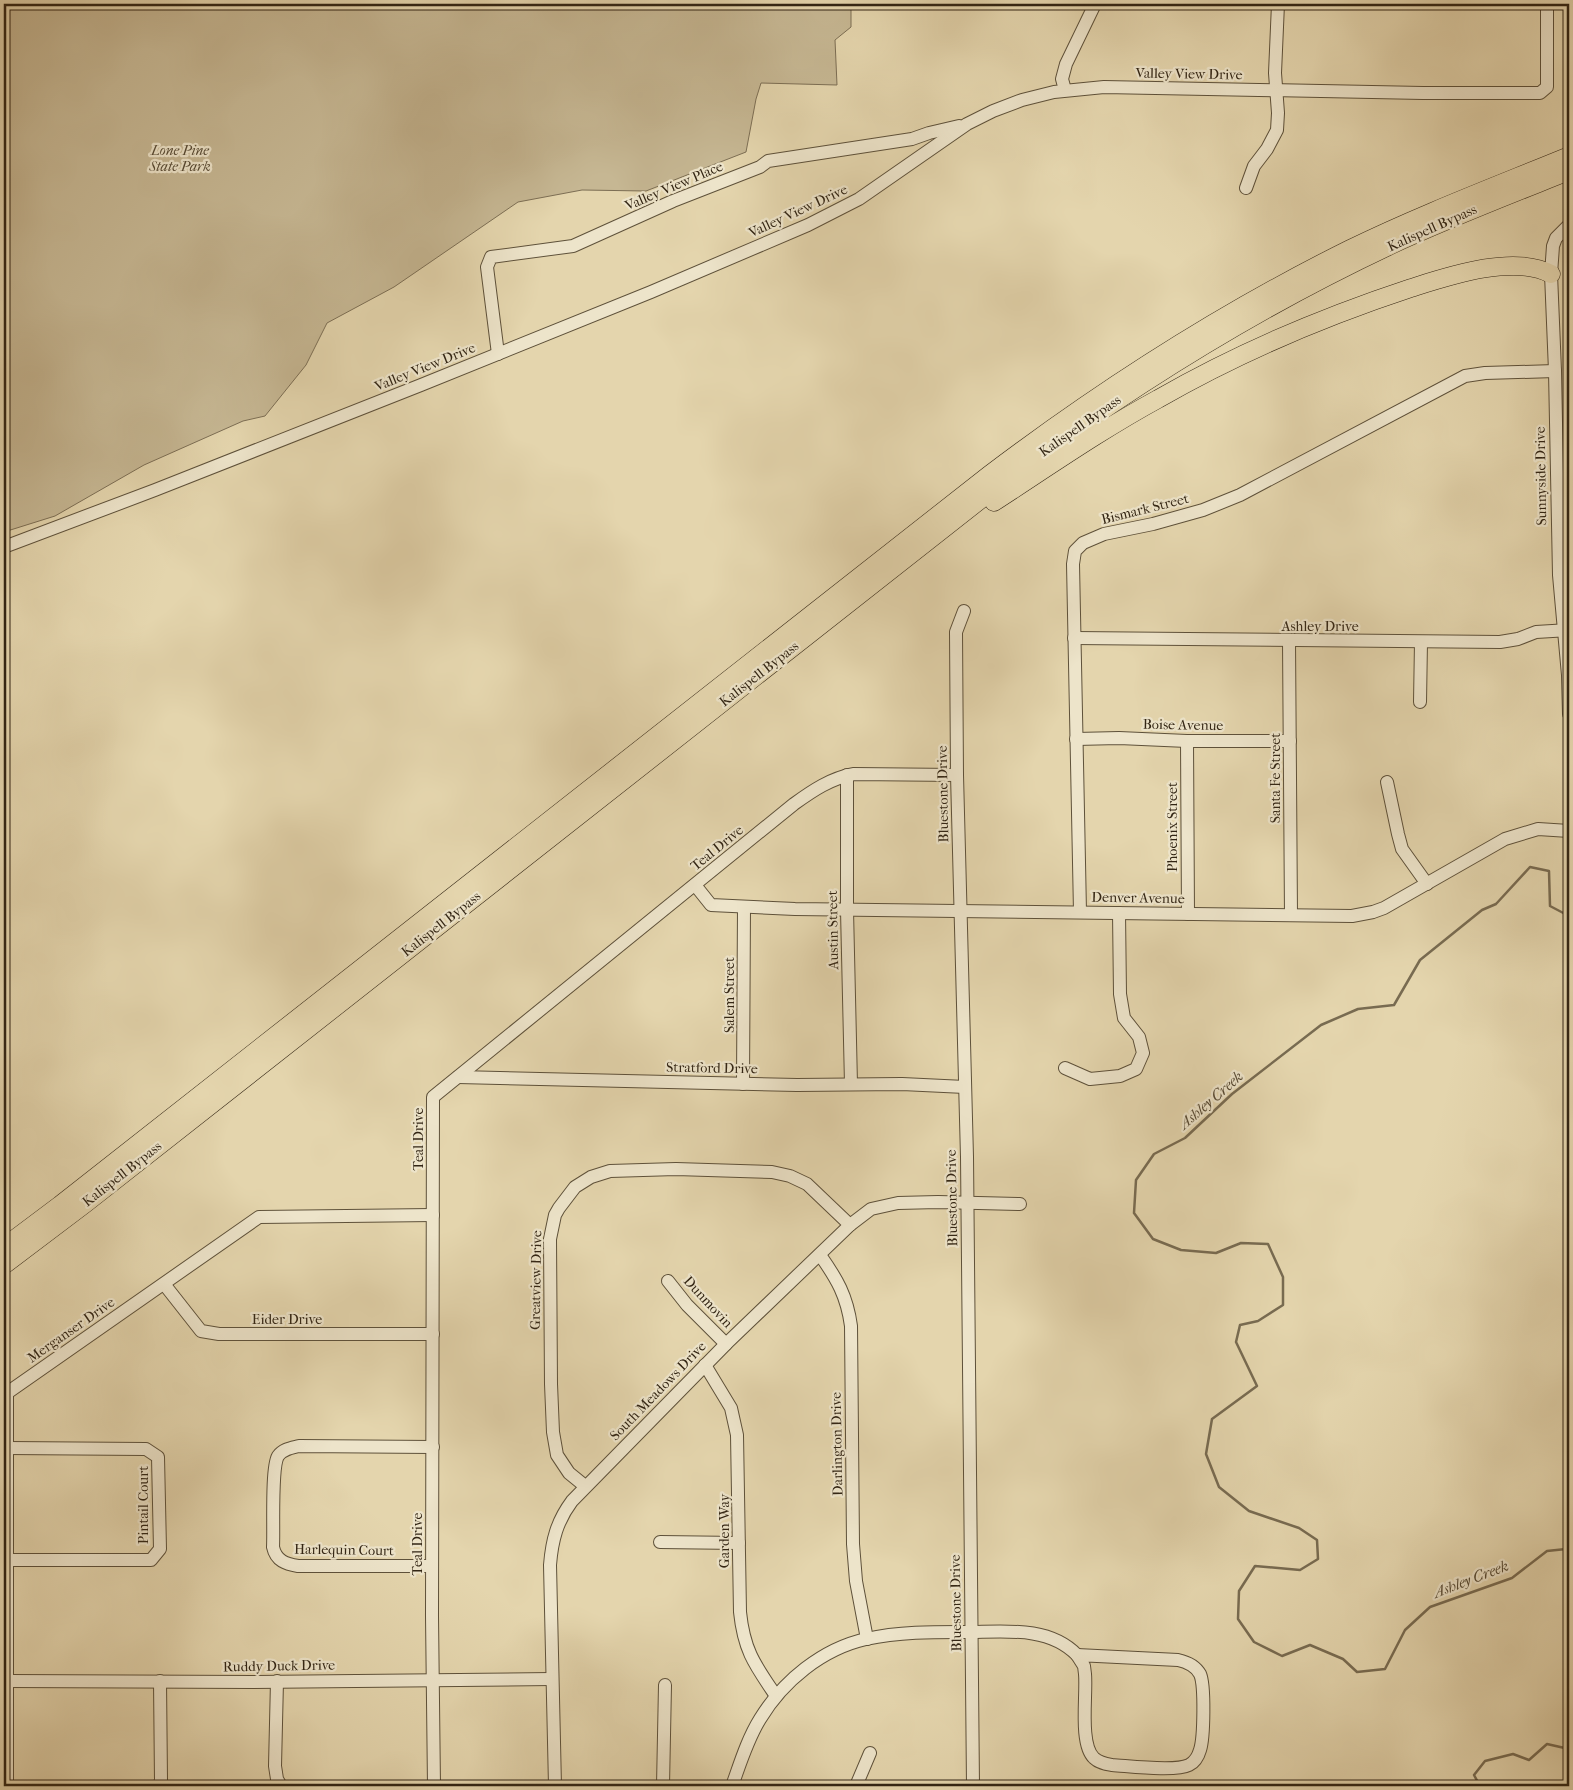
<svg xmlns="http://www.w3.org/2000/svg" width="1573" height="1790" font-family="'IM FELL French Canon',serif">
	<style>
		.green { fill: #c6b793; stroke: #7c6e54 }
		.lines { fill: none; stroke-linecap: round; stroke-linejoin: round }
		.stream { stroke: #786b51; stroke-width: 2.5 }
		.minor-casing { stroke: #5e513a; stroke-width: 14 }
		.highway-casing { stroke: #322514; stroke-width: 19 }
		.minor { stroke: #ede4ca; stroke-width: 12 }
		.highway { stroke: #e4d5ad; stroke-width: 18 }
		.labels { text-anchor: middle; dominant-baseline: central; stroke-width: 4.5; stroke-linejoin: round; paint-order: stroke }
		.street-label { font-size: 14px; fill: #322514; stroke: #ede4ca }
		.park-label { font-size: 14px; font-style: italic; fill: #574a34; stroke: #ede4ca }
		.water-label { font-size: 15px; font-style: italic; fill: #554832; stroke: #ede4ca }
	</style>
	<rect width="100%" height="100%" fill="#e4d5ad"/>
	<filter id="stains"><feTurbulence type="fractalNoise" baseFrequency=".004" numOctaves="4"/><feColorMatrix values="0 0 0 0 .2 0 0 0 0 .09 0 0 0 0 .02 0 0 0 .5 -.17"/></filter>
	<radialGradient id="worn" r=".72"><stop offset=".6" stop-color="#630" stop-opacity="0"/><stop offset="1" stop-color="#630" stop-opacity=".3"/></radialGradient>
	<path class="green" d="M4,4h847v23l-16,13 2,45 -76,-2 -5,16 -10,53 -100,39 -64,-1 -64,12 -124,85 -67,36 -21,42 -41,51 -22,5 -99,44 -89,51 -51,16z"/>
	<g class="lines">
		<g class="stream">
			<path d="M1569,916l-19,-10 -1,-35 -19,-4 -34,37 -14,6 -62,50 -26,45 -36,4 -37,16 -89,69 -47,44 -31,16 -18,26 -2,33 19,26 28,11 35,3 25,-10 27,1 15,33v28l-25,16 -18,4 -4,17 21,44 -45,33 -6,35 13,33 30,24 50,17 18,12 1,19 -18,11 -45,-4 -16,25 -1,28 16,23 28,14 28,-11 33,14 14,13 28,-3 20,-39 25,-23 82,-29 35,-27 19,-2 3,3"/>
			<path d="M1389,1786l3,-1 19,1"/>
			<path d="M1480,1786l-6,-11 11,-14 28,-7 16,6 18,-16 22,5"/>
		</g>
		<g class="minor-casing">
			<g id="minor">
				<path d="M1065,90l-3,-11 4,-15 29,-60"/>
				<path d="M1246,188l8,-22 13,-17 10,-19 1,-17 -3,-40 3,-69"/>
				<path d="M1569,225l-13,13 -3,8 -2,28 4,97 4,204 9,100 1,39"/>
				<path d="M498,354l-11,-87 4,-10 82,-11 100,-45 87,-34 8,-6 144,-22 17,-6 30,-7"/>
				<path d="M4,547l151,-57 266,-105 230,-93 157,-67 51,-26 108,-75 26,-13 29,-11 32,-8 50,-5 319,6h117l7,-6v-83"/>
				<path d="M964,611l-8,21 1,143 10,382 6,629"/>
				<path d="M1074,638l426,4 18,-3 18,-7 33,-2"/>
				<path d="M1289,641l2,274"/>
				<path d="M1420,702l1,-60"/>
				<path d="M1076,739l43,-1 68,3h103"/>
				<path d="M1187,741l1,173"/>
				<path d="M847,775v135l4,174"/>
				<path d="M1387,782l11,52 4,15 25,35"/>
				<path d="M695,885l16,20 84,4 557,7 21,-4 11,-4 121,-69 33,-10 31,2"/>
				<path d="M1080,912l-7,-348 2,-13 8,-8 21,-9 49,-10 50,-14 37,-15 225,-119 20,-3 70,-2"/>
				<path d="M1065,1068l25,11 30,-3 16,-7 7,-16 -4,-16 -15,-19 -4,-24 -1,-81"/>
				<path d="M458,1077l339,8 105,-1 63,3"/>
				<path d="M743,1084l1,-177"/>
				<path d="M820,1255c17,24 27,41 31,71l2,218 3,37 11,58"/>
				<path d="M668,1281l19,24 39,39"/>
				<path d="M164,1284l37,47 18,3h214"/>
				<path d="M705,1365l26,43 6,27 3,177c4,39 15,53 36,84"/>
				<path d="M585,1486l-16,-13 -12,-18 -4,-23 -2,-48 -1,-145 5,-24 4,-7 16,-21 16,-10 19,-6 66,-2 96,3 18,4 17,8 43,41"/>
				<path d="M660,1542l79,1"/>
				<path d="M4,1560h147l9,-11 -2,-92 -12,-8 -139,-1"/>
				<path d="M432,1566h-134c-12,-2 -22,-5 -25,-19 1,-17 -2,-79 5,-91 5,-7 13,-8 21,-10l134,1"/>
				<path d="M1077,1655l101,5c9,2 17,5 22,14 5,11 4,64 0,76 -2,7 -5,12 -11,15 -14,7 -60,1 -77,0 -6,-1 -13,-2 -18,-7 -15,-14 -7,-64 -9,-84l-1,-8z"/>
				<path d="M7,1681l246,1 299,-3"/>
				<path d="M277,1681l-2,85 2,13 4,7"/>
				<path d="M7,1786v-393l252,-176 174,-2"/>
				<path d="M159,1786l2,-6 -1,-99"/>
				<path d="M434,1786l-2,-170 1,-519 361,-293c18,-13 37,-26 60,-30l103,1"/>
				<path d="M555,1786l-5,-221c2,-25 7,-44 22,-64l154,-157 124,-119 21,-16 27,-6 40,-1 82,2"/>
				<path d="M663,1786l2,-101"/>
				<path d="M732,1786c8,-22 15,-46 28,-67 23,-38 62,-70 106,-80 36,-8 74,-7 110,-7 35,-1 75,-4 101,23"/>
				<path d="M856,1786l14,-33"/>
			</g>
		</g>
		<g class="highway-casing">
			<g id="highway">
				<path d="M994,502c54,-35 107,-72 164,-103 80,-46 165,-82 253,-111 38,-12 103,-34 140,-14"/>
				<path d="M4,1247l56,-42 929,-730c115,-87 232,-162 361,-226 72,-35 146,-63 219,-93"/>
				<path d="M4,1265l82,-62 145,-114 787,-619c118,-87 241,-163 373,-225 58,-27 118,-50 178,-74"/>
			</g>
		</g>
		<use href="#minor" class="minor"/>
		<use href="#highway" class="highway"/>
	</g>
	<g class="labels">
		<g class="street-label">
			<text transform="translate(1189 74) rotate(1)">Valley View Drive</text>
			<text transform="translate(674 186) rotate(-23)">Valley View Place</text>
			<text transform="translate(798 211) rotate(-25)">Valley View Drive</text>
			<text transform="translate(1432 228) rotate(-24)">Kalispell Bypass</text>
			<text transform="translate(425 367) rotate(-22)">Valley View Drive</text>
			<text transform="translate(1080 426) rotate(-35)">Kalispell Bypass</text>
			<text transform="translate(1541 476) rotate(-91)">Sunnyside Drive</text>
			<text transform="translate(1145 509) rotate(-14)">Bismark Street</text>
			<text x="1320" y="626">Ashley Drive</text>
			<text transform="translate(759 674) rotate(-38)">Kalispell Bypass</text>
			<text transform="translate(1183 725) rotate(1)">Boise Avenue</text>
			<text transform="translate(1275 778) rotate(-90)">Santa Fe Street</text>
			<text transform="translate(943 794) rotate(-91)">Bluestone Drive</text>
			<text transform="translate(1172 827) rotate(-90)">Phoenix Street</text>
			<text transform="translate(717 848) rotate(-39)">Teal Drive</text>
			<text transform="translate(1138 898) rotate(1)">Denver Avenue</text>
			<text transform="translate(441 924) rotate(-38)">Kalispell Bypass</text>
			<text transform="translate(833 930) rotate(-91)">Austin Street</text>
			<text transform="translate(729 995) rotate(-90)">Salem Street</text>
			<text transform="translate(712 1068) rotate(1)">Stratford Drive</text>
			<text transform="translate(418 1139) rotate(-90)">Teal Drive</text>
			<text transform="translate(122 1174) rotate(-38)">Kalispell Bypass</text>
			<text transform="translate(952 1198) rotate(-91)">Bluestone Drive</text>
			<text transform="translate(536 1280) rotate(-89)">Greatview Drive</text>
			<text transform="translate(708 1302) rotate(47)">Dunmovin</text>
			<text x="287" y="1319">Eider Drive</text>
			<text transform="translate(71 1330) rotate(-35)">Merganser Drive</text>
			<text transform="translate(658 1391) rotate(-46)">South Meadows Drive</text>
			<text transform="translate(837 1444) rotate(-91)">Darlington Drive</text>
			<text transform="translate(143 1505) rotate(-90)">Pintail Court</text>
			<text transform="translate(724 1531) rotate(-90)">Garden Way</text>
			<text transform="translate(417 1544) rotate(-90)">Teal Drive</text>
			<text transform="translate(344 1550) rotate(1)">Harlequin Court</text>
			<text transform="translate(956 1603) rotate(-91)">Bluestone Drive</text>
			<text transform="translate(279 1666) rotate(-1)">Ruddy Duck Drive</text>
		</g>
		<g class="park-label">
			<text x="180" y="150">Lone Pine<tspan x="180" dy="16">State Park</tspan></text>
		</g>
		<g class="water-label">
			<text transform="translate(1211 1100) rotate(-41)">Ashley Creek</text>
			<text transform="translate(1471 1579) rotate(-21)">Ashley Creek</text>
		</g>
	</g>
	<rect width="1573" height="1790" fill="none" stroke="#e4d5ad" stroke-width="20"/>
	<rect x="5" y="5" width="1563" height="1780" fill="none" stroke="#322514" stroke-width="2.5"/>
	<rect x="10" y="10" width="1553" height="1770" fill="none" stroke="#322514"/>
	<rect width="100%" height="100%" filter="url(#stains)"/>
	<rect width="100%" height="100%" fill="url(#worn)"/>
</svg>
